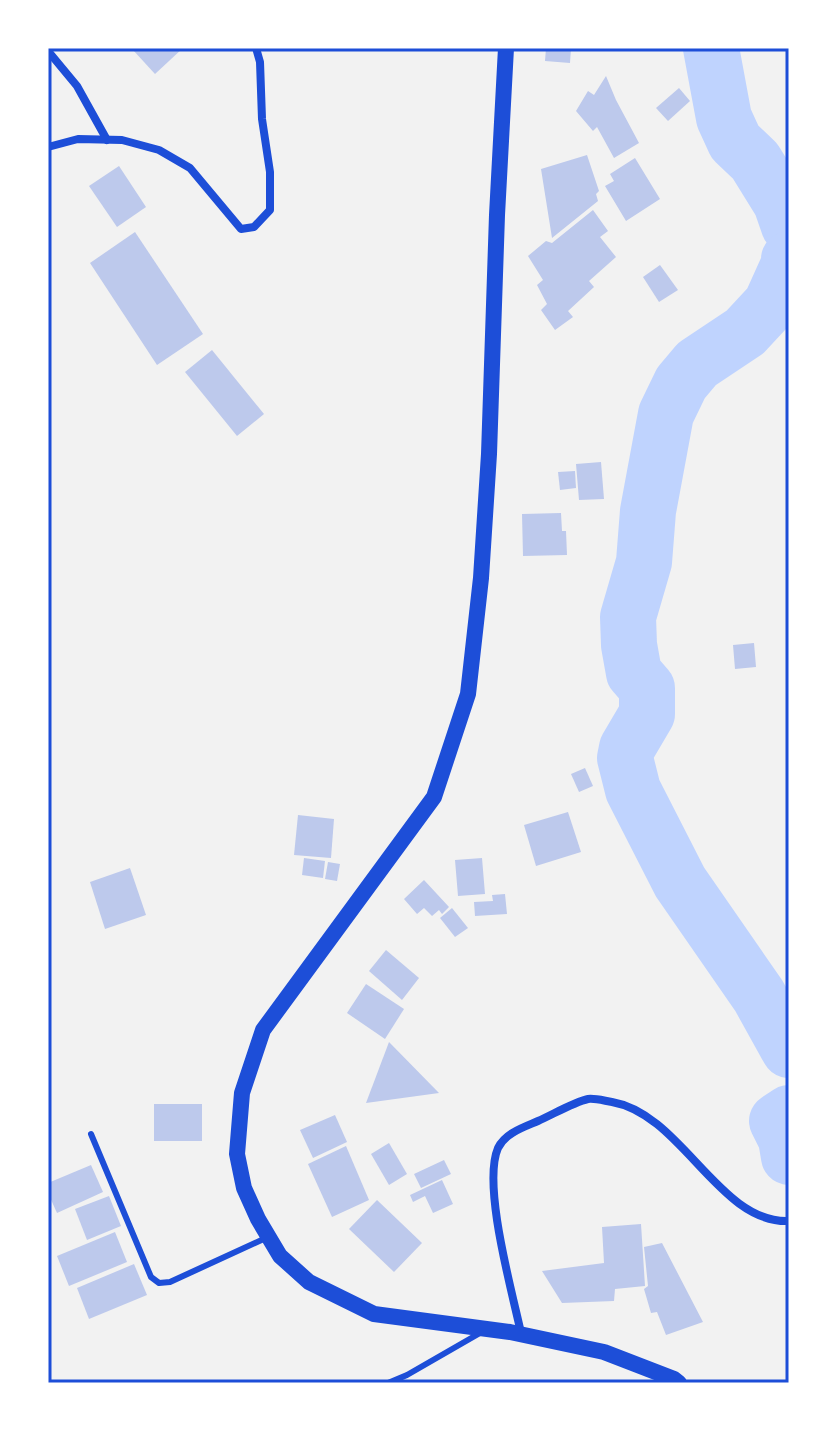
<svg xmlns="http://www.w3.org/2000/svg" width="837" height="1431" font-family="'Archivo Narrow',sans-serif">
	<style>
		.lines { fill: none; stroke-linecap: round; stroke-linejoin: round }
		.river { stroke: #bfd3fe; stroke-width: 56 }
		.building { fill: #bdc9ec }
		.service { stroke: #1d4ed8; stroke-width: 6 }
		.minor { stroke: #1d4ed8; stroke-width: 8 }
		.secondary { stroke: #1d4ed8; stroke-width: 16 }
		.neatline { fill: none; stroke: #1d4ed8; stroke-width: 3 }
	</style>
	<rect width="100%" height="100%" fill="#f2f2f2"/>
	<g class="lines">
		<g class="river">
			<path d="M711,48l13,70 11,24 20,19 26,42 8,23"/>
			<path d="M789,259v5l-18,40 -26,28 -48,32 -16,19 -15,31 -18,97 -4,51 -16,55 1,28 5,28 13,15v26l-20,34 -2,10 8,32 47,92 79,114 30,54"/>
			<path d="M789,1113l-12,8 9,18 3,18"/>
		</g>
	</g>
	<g class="building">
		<path d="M135,48h48l-28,26 -22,-24z"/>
		<path d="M546,48h25l-1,15 -25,-2z"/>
		<path d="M606,76l10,24 23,43 -25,15 -17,-31 -4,4 -17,-20 12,-20 6,4z"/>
		<path d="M679,88l11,13 -22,20 -12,-13z"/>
		<path d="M587,155l12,36 -3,3 2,7 -46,37 -11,-69z"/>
		<path d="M635,158l25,41 -34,22 -21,-35 9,-5 -4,-7z"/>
		<path d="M119,166l27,41 -29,20 -28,-41z"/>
		<path d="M593,210l15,21 -8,6 16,20 -27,24 5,6 -26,24 5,6 -18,13 -14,-20 6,-6 -10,-19 6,-5 -15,-24 18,-15 6,2z"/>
		<path d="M135,232l68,102 -46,31 -67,-102z"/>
		<path d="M660,265l18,25 -19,12 -16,-25z"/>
		<path d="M212,350l52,64 -27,22 -52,-64z"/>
		<path d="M601,462l3,37 -25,1 -3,-36z"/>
		<path d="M575,471l1,17 -16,2 -2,-18z"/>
		<path d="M561,513l1,18h4l1,24 -44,1 -1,-42z"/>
		<path d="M754,643l2,24 -21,2 -2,-24z"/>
		<path d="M585,768l8,18 -14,6 -8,-18z"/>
		<path d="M568,812l13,40 -45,14 -12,-41z"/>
		<path d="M298,815l36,4 -3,39 -37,-3z"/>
		<path d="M304,858l21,3 -2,17 -21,-3z"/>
		<path d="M482,858l3,36 -27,2 -3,-36z"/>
		<path d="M328,862l12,2 -3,17 -12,-2z"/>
		<path d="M130,868l16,47 -41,14 -15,-47z"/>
		<path d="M424,880l25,27 -7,7 -3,-4 -7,6 -8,-8 -7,6 -13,-15z"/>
		<path d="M505,894l2,20 -32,2 -1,-14 19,-1 -1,-6z"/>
		<path d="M452,908l16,20 -13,9 -15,-19z"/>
		<path d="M386,950l33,28 -17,22 -33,-29z"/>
		<path d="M366,984l38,25 -19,30 -38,-26z"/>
		<path d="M389,1042l50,51 -73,10z"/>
		<rect x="154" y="1104" width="48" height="37"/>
		<path d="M335,1115l12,27 -34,16 -13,-28z"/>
		<path d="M389,1143l18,31 -18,11 -18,-31z"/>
		<path d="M346,1146l23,54 -37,17 -24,-53z"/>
		<path d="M444,1160l7,14 -30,14 -7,-14z"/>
		<path d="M91,1165l12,27 -46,21 -9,-20v-10z"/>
		<path d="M442,1180l11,24 -20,9 -8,-17 -12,6 -3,-7z"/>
		<path d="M109,1196l12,30 -34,14 -12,-31z"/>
		<path d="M377,1200l45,43 -28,29 -45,-43z"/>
		<path d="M641,1224l4,62 -30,3 -1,12 -52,2 -20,-32 62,-8 -2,-36z"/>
		<path d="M115,1232l12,30 -58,24 -12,-30z"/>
		<path d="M662,1243l41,79 -37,13 -9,-23 -6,1 -7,-24 4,-3 -4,-39z"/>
		<path d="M134,1264l13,31 -58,24 -12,-31z"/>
	</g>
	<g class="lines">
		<g class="service">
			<path d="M91,1134l60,143 8,6 11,-1 98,-45"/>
			<path d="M388,1383l19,-8 73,-42"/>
		</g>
		<g class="minor">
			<path d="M48,51l29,35 30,54"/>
			<path d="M48,147l30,-8 44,1 37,10 31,18 51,61 13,-2 16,-17v-38l-8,-53 -2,-57 -4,-14"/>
			<path d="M521,1333c-9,-42 -39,-148 -23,-185 7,-15 26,-21 40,-27 14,-6 36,-19 50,-22 7,-1 17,2 24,3 70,12 107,122 177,119"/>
		</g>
		<path class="secondary" d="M506,48l-9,167 -8,239 -8,124 -13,116 -34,103 -171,233 -21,63 -5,61 7,34 14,31 22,37 29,26 65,32 136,18 94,20 70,27 5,4"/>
	</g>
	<rect width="837" height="1431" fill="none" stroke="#ffffff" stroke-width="100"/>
	<rect x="50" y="50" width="737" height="1331" class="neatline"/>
</svg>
